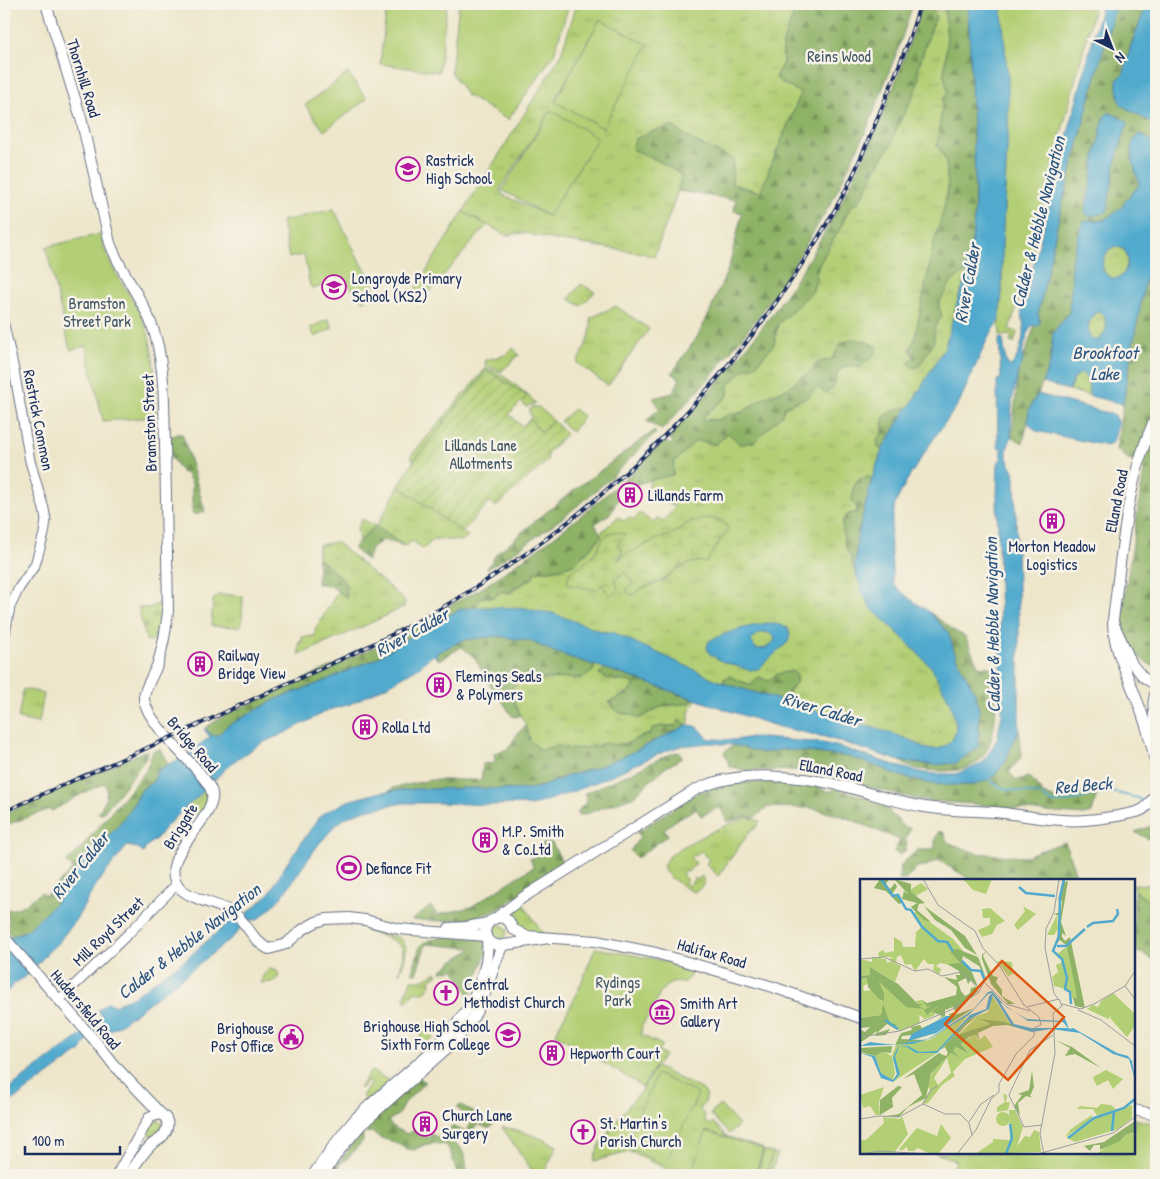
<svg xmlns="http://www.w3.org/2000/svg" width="1160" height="1179" font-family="'Patrick Hand',sans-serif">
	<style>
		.grass { fill: url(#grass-tufts); stroke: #677f6a; fill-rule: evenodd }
		.forest { fill: url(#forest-firs); stroke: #547062; fill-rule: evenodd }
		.wetland { fill: url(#wetland-marsh); stroke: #677f6a }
		.cemetery { fill: url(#cemetery-stones); stroke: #677f6a }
		.park { fill: #b3cf75; stroke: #677f6a }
		.garden { fill: url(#garden-furrows); stroke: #677f6a }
		.water { fill: #51aace; stroke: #366c96; fill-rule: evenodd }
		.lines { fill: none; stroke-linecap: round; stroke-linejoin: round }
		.stream { stroke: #51aace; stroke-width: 2 }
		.minor-casing { stroke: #656f84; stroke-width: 11 }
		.major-casing { stroke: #656f84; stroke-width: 12 }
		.minor { stroke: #fff; stroke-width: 9 }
		.major { stroke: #fff; stroke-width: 10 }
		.rail-casing { stroke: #1b2f5e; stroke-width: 4 }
		.rail { stroke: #f7f3e8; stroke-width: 2; stroke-dasharray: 5.5; stroke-linecap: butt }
		.labels { text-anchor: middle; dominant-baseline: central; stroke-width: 5; stroke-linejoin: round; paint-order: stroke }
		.park-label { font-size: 16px; fill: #415764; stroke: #f7f3e8 }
		.street-label { font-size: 16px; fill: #1b2f5e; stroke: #f7f3e8 }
		.poi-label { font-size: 16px; fill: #1b2f5e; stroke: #f7f3e8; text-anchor: start }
		.water-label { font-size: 18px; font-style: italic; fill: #2b5480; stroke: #f7f3e8 }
		.inset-river { fill: none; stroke: #51aace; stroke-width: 2.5 }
		.inset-road { fill: none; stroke: #9a9d9f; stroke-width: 1 }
		.view { fill: #de5710; fill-opacity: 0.15; stroke: #de5710; stroke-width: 2.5 }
		.inset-edge { fill: none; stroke: #1b2f5e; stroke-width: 2.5 }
	</style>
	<defs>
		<pattern id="grass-tufts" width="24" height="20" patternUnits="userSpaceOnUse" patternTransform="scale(1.25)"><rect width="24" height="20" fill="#b3cf75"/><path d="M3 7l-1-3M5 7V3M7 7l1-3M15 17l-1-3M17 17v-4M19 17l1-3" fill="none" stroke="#99b268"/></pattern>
		<pattern id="forest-firs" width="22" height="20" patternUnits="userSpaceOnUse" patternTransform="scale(1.25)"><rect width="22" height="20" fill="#8eb266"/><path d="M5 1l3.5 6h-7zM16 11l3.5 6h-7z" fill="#739157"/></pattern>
		<pattern id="wetland-marsh" width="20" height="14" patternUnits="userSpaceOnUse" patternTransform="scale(1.25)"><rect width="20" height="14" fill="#b3cf75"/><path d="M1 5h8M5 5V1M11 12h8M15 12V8" fill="none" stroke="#99b268"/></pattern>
		<pattern id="cemetery-stones" width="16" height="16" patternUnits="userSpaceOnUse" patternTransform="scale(1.25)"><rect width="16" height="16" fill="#b3cf75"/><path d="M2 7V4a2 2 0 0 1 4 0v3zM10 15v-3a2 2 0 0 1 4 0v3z" fill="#99b268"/></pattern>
		<pattern id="garden-furrows" width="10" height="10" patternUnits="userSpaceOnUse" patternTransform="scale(1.25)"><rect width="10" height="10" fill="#b3cf75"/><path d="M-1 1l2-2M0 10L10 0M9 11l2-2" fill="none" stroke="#99b268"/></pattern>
	</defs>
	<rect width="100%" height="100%" fill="#f7f3e8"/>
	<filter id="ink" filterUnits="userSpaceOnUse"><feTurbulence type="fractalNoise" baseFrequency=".02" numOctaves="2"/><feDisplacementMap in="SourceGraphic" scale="10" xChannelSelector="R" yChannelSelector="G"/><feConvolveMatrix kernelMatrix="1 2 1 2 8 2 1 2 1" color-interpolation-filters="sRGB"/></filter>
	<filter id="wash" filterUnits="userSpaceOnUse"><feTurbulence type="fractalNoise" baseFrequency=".0096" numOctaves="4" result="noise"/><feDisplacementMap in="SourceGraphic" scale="20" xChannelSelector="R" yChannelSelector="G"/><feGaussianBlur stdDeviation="1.12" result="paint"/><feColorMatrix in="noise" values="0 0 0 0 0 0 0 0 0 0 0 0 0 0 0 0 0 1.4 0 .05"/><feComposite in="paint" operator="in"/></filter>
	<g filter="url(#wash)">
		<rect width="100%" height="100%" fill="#eee6cb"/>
		<g class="grass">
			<path d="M577,4h220l-14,39v20l-1,20 19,10 -41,99 -28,-8 1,-25 -38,-17 -23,-16 -40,23 31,14 18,12 -3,16 -24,66 -12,-4 -87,-13 -30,-7 -19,2 -43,-23 97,-155zM600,19l3,109 -48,-27zM551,110l-3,106 -45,-21 -3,-6z"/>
			<path d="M933,10l12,1 2,32 -3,32 4,18 -11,52 9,16 2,27 -5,24 -28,125 -5,13 9,16 14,-25 1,-13 8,-12 -4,-12c8,-13 14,-30 31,-31l-10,23 -14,51 -32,54 -6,8 -2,-2 -22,11v13l-5,17 4,2 -10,29 -5,-3 -10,36 -10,3 5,51 3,4 7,22 9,16 34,32 27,28 18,34 6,23 -1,9 -3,6 -5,5 -9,4h-13l-10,-7 -21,-8 -108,-32 4,-12 6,-8 -19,-8 -9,7 -12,-2 -4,6 -15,-5 -7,-4 -6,3 -1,4 -111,-51h-9l-51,-19 -15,-2 -12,-3 -50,-1 7,-10h12l7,-6 10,2c8,-9 19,-10 24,-21l27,-4 14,-5 26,-27 -2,-3 18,-16 6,4 5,-4 5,3 6,-7 13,10 4,-5 6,4 12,-15 -29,-16 5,-11 22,-5 1,-13 22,-21 20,3 12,-11 57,-27 23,-9 9,-10 29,-21 14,1 -28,-8 -16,4 -8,11 -9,4 -12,11 -26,10 -20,14 -10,1 -14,6h-15l5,-7 21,-17v-11l17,-16 9,-2 20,-23 4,-20 35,-33 5,-25 20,-34 13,-27 16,-19 4,-6 3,-9 18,-28 4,-14 19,-36 4,-15 -1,-9 13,-40 5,-11zM705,518l-5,43 -10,2 -14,6 -11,10 -10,5 -11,3 -11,8v-12l-8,-11 -10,8 -13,4 -17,-22 12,-11 26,-1 -6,12 6,-6 34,-17 14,-4 21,-14z"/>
			<path d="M1117,246c1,1 5,2 7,4 8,8 1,33 -12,28 -17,-6 -9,-27 5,-32z"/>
			<path d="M581,284l14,8 -14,14 -12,-7z"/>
			<path d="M616,306l33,23 -41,57 -31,-23c6,-14 17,-28 13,-45z"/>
			<path d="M1099,311c11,7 9,26 -4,30 -12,-6 -6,-27 4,-30z"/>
			<path d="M513,348l6,7 -18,17 -16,-7 1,-5 19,-5z"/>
			<path d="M486,368c19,6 35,21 50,35l-10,4 -4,-5 5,-6 -40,-26 -73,90 -4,-3z"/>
			<path d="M1081,373c11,6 6,15 9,23l-21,-6 6,-13z"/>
			<path d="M533,407h6l14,13 -12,12 -11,-13 2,-2 -3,-4 2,-1 -2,-2z"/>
			<path d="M574,409l9,7 -11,16 -12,-11z"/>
			<path d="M399,486l69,50 -6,5 -28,-2 -11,10 -10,-8 -8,5 -29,-19z"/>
			<path d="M362,519l13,7 -16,15 -2,-12z"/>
			<path d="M336,542l68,58 1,2 -1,5 -44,21 -61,27v-13h3v-5l13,-1v-6l23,-39 3,2 6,-6 -6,-9 -23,-20v-13z"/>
			<path d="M218,595h13l12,1 -1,25 -3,6 -27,-1 -1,-1 2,-25z"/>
			<path d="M595,665l10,3 -6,6 17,7h12l7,3c-6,10 -16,14 -27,18l15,12 23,1 17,-9 22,-2 5,-1 3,-4h3l-7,13v10l-2,3 -6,-5 -6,6h-13l-12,8 -11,3 -11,6 -12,2 -12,-2 -10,4 -23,2 -16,-3 -15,5 -10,-11 -4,-14 -11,-22 -3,-16 15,-16 12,7 43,-1 10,-6z"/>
			<path d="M23,689l21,4 -5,30 -21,-4z"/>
			<path d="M746,817l14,4 -6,9 -2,-1 -34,47 -12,-12 3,-4 -5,-5v-1l-3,-3 -6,5 -2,-1 -3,3 6,5 -8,9 -3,-1 -3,4 5,5 -2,3 4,3 6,-8 2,2 4,-4c7,6 0,13 -7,16 -6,-2 -11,-6 -17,-10 -6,-4 -17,-11 -12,-20 7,-15 64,-38 81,-45z"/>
			<path d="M1134,884l16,1 6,3v16l-16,-9 -6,-5z"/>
			<path d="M522,902l22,33 -15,-1 -12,-8c-2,-8 -2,-18 5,-24z"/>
			<circle cx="500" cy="932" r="7"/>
			<path d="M367,930l33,8c11,9 3,25 -1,37 1,-7 4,-17 4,-24 -1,-11 -29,-17 -38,-20z"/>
			<path d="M270,969l7,2 2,3 -1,4 -5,4 -12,1c-1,-5 5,-11 9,-14z"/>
			<path d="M435,973h2l1,1 -8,6 1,4 -7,9h-3l-5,-2 -10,11 -1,-6 5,-14 2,-2h10z"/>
			<path d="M423,1024l15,9 -18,16 -1,-3z"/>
			<path d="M656,1067l47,23 3,4 -1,8 -5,8 6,6 -3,3 6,6 4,-3 13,14 37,13 1,2 -6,19 8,3 7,-20 4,1 -6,21h-68l-6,-1 -14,-7 -14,3 -39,-18 -36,9c0,-16 36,-57 47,-70 6,-8 10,-16 15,-24z"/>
			<path d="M371,1071l19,10 -23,21 -5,-6 9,-13 -4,-2 -6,7h-2z"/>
			<path d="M158,1120c10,4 2,11 -3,16l-5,-1 -2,-3c1,-6 4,-10 10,-12z"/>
			<path d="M502,1127c19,3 37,10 55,19l-14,29h-8z"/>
		</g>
		<g class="forest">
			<path d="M797,4h116l-15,45 -30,78 -37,76 -40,66 -27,40 -51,65 -51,56 -16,-9 14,-13 -7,-10 20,-5 7,-14 -8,-6 25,-36 13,-25 8,-21 11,-24 13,-54 -8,-2 2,-11 -58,-9 3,-16 -18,-12 -31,-14 3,-10 18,-8 19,-5 23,16 38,17 -1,25 28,8 41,-99 -19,-10 -7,-6 8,-14v-20z"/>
			<path d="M922,4h12l-1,6 3,8 -5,11 -13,39 1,10 -4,15 -19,36 -4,14 -18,28 -3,9 -13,23 -7,3 -13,26 -20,34 -5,25 -35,33 -4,20 -20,23 -9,2 -17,16v11l-21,17 -5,7h15l14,-6 10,-1 20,-14 26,-10 12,-11 9,-4 8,-11 16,-4 9,-16 12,-4 13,2 12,6 -4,8 -14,12 -14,-1 -9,6 -3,16 -9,5 -8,-6 -9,10 -23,9 -3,9 -28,27 -14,2 -12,-11 -12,11 -20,-3 -22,21 -1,13 -22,5 -16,5 -4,-2 -7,4 -13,26 -16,11 7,12 -26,27 -14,5 -27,4 -3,7 -16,8 -6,6 -9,-2 -7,6h-12l-7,10 -14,2 -44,23 -43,28 -16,6 -33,15 -48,18 -50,27 -9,9 -6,2 -7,-9 20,-13 158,-72 102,-57 69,-49 35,-28 43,-36 32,-33 6,5 3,-3 -5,-5c27,-30 55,-60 80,-91 80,-101 137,-220 174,-342z"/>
			<path d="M946,4h22c2,42 3,84 5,126 2,43 6,102 -9,143l-11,7 -15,24 4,12 -8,12v13l-9,16 -6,9 -6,2 -5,-5 7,-6 -5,-7 5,-13 19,-95 9,-30 5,-24 -2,-27 -9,-16 6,-46 5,-6 -4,-18 3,-32 -2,-32z"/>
			<path d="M1116,4h31l-16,41 -7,28 -7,7v9l4,16 35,20v17l-4,-1 -12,-7 -5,37 4,12c-2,6 -8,10 -12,16 -2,2 -3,5 -4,7 -8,10 -21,16 -33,14l-19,42 1,19 -3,32 -16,20 -3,30 -12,31 -6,8 -2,7 -2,12 -5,22 -11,-6 6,-64 17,-48 5,-2 -2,-9 20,-93 32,-124zM1104,117l24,5 -12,37 -5,25 -19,-6 3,-20z"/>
			<path d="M1156,224v444l-12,-7 -13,-13 -10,-27 23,-151 -28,-20 13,-85z"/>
			<path d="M905,407l2,2 -25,41 -4,-2 -1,-7 6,-10v-13l9,-7z"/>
			<path d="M654,431l2,2c-16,14 -31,32 -47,46 -38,34 -78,63 -122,90l10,-16 8,-6 29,-25 44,-35 14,-10 33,-25z"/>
			<path d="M177,434h5l1,2 22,75 -6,3h-6l-1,-5v-26l-6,-10h-4l-11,-16 -1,-20z"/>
			<path d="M867,476l5,3 -15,60 -2,31 -3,-4v-9c-9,-7 -9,-25 -10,-36l5,-6 10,-3v-4l-5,-7c1,-13 1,-21 15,-25z"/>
			<path d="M375,526l1,1 29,19 -22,-6 -12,9 -4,12 -14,-13z"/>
			<path d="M318,558l23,20 6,9 -1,11c-9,-8 -16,-15 -29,-14z"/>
			<path d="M928,611l28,21 9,4 13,30 18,2c1,25 2,74 -16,92 -10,10 -27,11 -40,11 -13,-1 -30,-1 -40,-10l36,4 42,-18 1,-13v-24l-4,-17 -18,-34 -9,-27z"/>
			<path d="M498,636l32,5 27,12 38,12 -3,7 -10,6 -43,1 -12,-6 -15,15 3,16 5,11 -3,2 -5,-1 -11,-17 -11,-14 -16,-28 -12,-10 -23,13 -3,-7 27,-13z"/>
			<path d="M605,668l8,3 80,28c-7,9 -19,4 -30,7 -6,2 -18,10 -25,13l-7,-5 -12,-1 -11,-11c11,-4 22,-8 27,-18 -13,-6 -23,-1 -36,-10z"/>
			<path d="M792,671l5,4 -1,8 -6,7 -4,12 -63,-19 1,-4 6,-3 7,4 15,5 4,-6 4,-2 8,4 9,-7z"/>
			<path d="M680,720l7,5 -58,29 -31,13 -31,9 -23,10 -20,4 -49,-2 -60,1 -26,2 4,-3 38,-8h50l2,-16 12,-1 -1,-10 14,-4 10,-16 8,-7 4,14 10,10 15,-4 16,3 13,-1 10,-1 10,-4 12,2 12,-2 11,-6 11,-3 3,-6 9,-2h13z"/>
			<path d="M1019,729l3,27 -13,16 8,8 11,-3 7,5 8,12 10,4 4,1 8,-2 4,-3 25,-2 2,6 -4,15 -8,2 -40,-3 -71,-8 -44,-3 -25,-5 -52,-14 -47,-11 -44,-1 -18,1 -5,-3 -8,-1 -6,-15 10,-7 29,8 21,-4 66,8 31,11 16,7 34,8 23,2h19l14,-5 7,-4 11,-14z"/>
			<path d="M160,749l9,16 -11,5 -5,12 -10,6 -13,22 -12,16 -36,37 -27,40 -27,27 -16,6 -8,-9 5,-6 -3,-11c14,0 25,-10 35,-18l4,4 25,-24 3,-4 -7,-5 13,-13 67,-79 7,-20z"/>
			<path d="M147,750l-1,7 -9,13 -35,44 -4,-1c6,-9 10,-17 8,-28l-1,-2 -20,9 -33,19 -3,-2 -45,17v-12z"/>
			<path d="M678,752l3,2 1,4 -17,10 -14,12 -17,16 -51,19h-6l3,-7 7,-6 -2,-9 48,-21 32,-16z"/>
			<path d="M754,782h27l21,1 15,3 11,6 8,-3 29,8 22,8 4,9 7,6 3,5 10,4 -7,11 3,2 -2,9 -3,1 -2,3 -6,-3 6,-12 -55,-23 -34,-9 -43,-1 -14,11 -8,-2 -19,6 -7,-15 -19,9 -5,-7 -17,9 -15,11 4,6 -31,23 -7,-7 10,-14 -3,-5 62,-40 17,-6 21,-3z"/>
			<path d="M1156,811v32l-21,-11 14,-5 5,-3 -1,-10z"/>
			<path d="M939,831l5,2 3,9 29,11 47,4 42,-15 11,33 20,5h-125l-33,-20 -12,6 -9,1 -12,13h-6c0,-3 0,-9 1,-12 2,-6 13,-13 17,-18h12l6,-2v-9z"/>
			<path d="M543,843h9l12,22 -69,46 -26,8 -28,2 -29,-1 19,-14 6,9 34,-8 62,-40 -3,-9h4l2,-2 1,-8z"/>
			<path d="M1134,890l6,5 16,9v58l-13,-8 -9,-3z"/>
			<path d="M445,937l39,2 3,12 -17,45 -16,-27 -6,2 -3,-1 -3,2 -1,-1 9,-7 1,-2 18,-11 2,-1 -1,-2 -44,-4 -10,30 -3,-1 -1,-2c11,-25 0,-29 33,-34z"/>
			<path d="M419,1077l6,5 -21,22 -6,11 -10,6c4,7 12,9 19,13l9,-5 13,9 2,-4 11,6 10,-14 13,6 6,-8 1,-6 -7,-3 -8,-7 3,-3 3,1 29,18v2l-4,2 -10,-4c-8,9 -13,11 -25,8l-4,7c3,5 6,5 10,8 7,6 8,20 8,28h-9c-6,-10 -3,-18 -12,-30 -15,-3 -19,-2 -32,5l-7,-1 -10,-6 -16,-5 -9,-6 -6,1 2,-4 -1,-4z"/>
			<path d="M363,1130v11l-18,20 -2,-1 -5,7 6,4 -1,2 2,1 -1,1h-14z"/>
		</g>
		<path class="wetland" d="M705,518l16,2 7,8 -22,35 -6,-2 -10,2 -14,6 -11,10 -10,5 -11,3 -11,8 -6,-3v-3l6,-6 -8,-11 -10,8 3,7 -2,4 -5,5 -5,-5 -4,-7 -6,6 -26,-5 -3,-2 2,-10c9,-6 19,-12 26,-20 4,-4 4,-10 8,-14 6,-8 13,-8 22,-5l-8,11 6,5 -5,11 5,-5 34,-17 14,-4 20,-14z"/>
		<path class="cemetery" d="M161,603v21l-5,18 -10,-2 -8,-33 10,1z"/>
		<g class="park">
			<path d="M387,4h60l-8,68 -59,-8z"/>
			<path d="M459,4h110l-15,50 -46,66 -42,-25 -15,-23z"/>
			<path d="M1001,4h94c-14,58 -31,116 -45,174 -13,50 -22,102 -41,151l8,3 -3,11 -4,-1 2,-7 -12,1 -1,-15 3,-29v-45l6,-118v-49z"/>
			<path d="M600,19l48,26 -45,83 -48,-26z"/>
			<path d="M348,73l19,26 -43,32 -19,-26z"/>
			<path d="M551,110l47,28 -50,78 -46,-26z"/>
			<path d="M334,209l25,51 15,22v9l-10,11 -12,-13 -7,-11 -32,11 -3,-3 -6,-31 -15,3 -7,-37z"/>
			<path d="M463,212l24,13 -57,66 -14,10 -6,-4z"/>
			<path d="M100,234c5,20 14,38 26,55 6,10 12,19 17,30 13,31 12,65 13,98l-53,4 -17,-75 -16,4 -24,-103z"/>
			<path d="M328,319l5,9 -18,9 -5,-9z"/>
			<path d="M595,948l65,12 33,11c-10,19 -14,7 -25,14 -8,5 -11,15 -15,22 -3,6 -7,11 -10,17 -2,3 -2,8 -2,11l21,10 -4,7 7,3 -10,12 -13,21 -8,-7 -78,-47 3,-8 17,-30z"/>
			<path d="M657,1074l41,20 -33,71 -41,-19z"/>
			<path d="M720,1105l19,20 -10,9 -19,-20z"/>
			<path d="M1134,1119l22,5v51h-206l6,-14 -20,-8h198z"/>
			<path d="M706,1131l57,18 -8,26h-35l-26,-7z"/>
			<path d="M764,1151l9,2 -7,21 -8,-3z"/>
		</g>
		<g class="garden">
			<path d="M487,370l40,26 -18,18 13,12 8,-7 11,13 12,-12 13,14 -18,19 -1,8 -51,46 -6,-6 -28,31 -63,-46 15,-26z"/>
			<path d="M206,789c2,11 -1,18 -7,27l-11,-11z"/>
		</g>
		<g class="water">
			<path d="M968,4h33l7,76v49l-6,118v45l-3,29 -12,19 -28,63 -29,41 -24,38 -11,22 -5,32 3,48 17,15 18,12 20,21 9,27 18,34 4,17v24l-1,13 -22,16 -20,2 -36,-4 -75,-24 -46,-10 -52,-17 -114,-39 -56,-18 -27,-12 -32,-5 -35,4 -27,13 2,6h-1l-3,-4 -3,1 -12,11 -27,16 -42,21 -21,6 -42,22 -27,12 -23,15 -11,9 -20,21 -41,38 -8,11 -10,8 -4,7 -5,-5 -11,-2 -31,39 -19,33 -19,25 -10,9 -17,20 -17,12 -10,11v-55l24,-10 27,-27 27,-40 36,-37 12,-16 13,-22 10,-6 5,-12 23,-12 29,-21 -6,-8 1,-1 7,8 6,-1 9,-9 50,-27 48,-18 33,-15 16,-6 43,-28 44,-23 14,-2 50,1 12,3 15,2 51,19h9l111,51 171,51 21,8 10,7h13l9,-4 5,-5 3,-6 1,-9 -6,-23 -18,-34 -27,-28 -34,-32 -9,-16 -7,-22 2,-31 15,-60 10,-29 25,-41 6,-8 32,-54 14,-51 10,-23h-5c15,-41 11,-100 9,-143 -2,-42 -3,-84 -5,-126z"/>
			<path d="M1102,4h14l-26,93 -32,124 -20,93 2,9 -2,3 -3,-1 -5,2 -7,23 -1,8 1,3 -5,12 -6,28 -1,37 -4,11v9l7,13 1,9 4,144v105l-14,33 -11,14 -7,4 -13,5h-20l-23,-1 -34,-9 -16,-7 -31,-11 -66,-8 -21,4 -29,-8 -26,-2 -27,3 -18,6 -53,24 -18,8 -6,1 -3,3 -52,18 -9,-2 -27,1 -55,-2h-37l-38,7 -18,7 -11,8 -18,20 -35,50 -15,16 -11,9c-15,-2 -15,9 -24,17l-49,39 -66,50c-18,10 -27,4 -37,25l-77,56v-15l76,-56 22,-20 -4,-6 10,-8 7,4 9,-6h2l8,-4 51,-36 49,-42 4,3 7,-5 1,-2 21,-18 5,-7 12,-21 26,-38 12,-16 26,-13 33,-9 34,-3 60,-1 49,2 20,-4 23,-10 31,-9 31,-13 58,-29 8,1 4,2 9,10 5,1 23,1 15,-3 72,6 17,4 57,19 27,7 15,1h16l17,-6 10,-5 6,-8 9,-16 5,-24 -5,-220 1,-32 3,-4 1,-10 -4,-2 -1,-67 4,-1 -2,-39 1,-2 3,1 3,22 3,5h2c8,-9 12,-26 13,-38 0,-6 -3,-12 -2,-19z"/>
			<path d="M1147,4h9v121l-35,-20 -4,-16v-9l7,-7 7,-28z"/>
			<path d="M1108,113h3l17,9 -12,37 -9,53 -16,4 -4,-1 -2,-4 7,-33 3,-20 9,-41z"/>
			<path d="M1140,134l12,7 4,1v82l-3,12c-9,56 -22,112 -30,168l-33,-8c-3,-8 2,-17 -9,-23l-6,4 -6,13 -27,-7 8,-20 3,-30 16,-20 3,-32 -1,-19 12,-40 7,-2 7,1 7,-1 10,-7 9,-7 2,-5 13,-14 1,-5c-4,-11 -14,-42 1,-48zM1116,246c2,1 6,2 7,3 12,11 -2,41 -17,25 -5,-5 -4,-9 -2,-15 2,-7 5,-11 12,-13zM1099,311c11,7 9,26 -4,30 -12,-6 -6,-27 4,-30z"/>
			<path d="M1038,394l77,21 3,10 -5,17 -6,4 -71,-15c-3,-3 -7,-6 -8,-10 -1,-10 5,-20 10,-27z"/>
			<path d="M767,623l14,2 7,3 2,8 -2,6 -30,27 -9,1 -28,-9 -11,-7 -3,-6 2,-7c20,-10 37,-14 58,-18zM766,632l7,3 2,5c-6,8 -10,9 -19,9l-5,-8c3,-6 8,-8 15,-9z"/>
		</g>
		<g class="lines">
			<g class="stream">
				<path d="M987,777l9,8 10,4 34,6 13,8 13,-1 28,-7 18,-3 26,6 7,5"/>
				<path d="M1150,808l6,5"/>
			</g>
		</g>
	</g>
	<g filter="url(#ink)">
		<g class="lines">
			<g class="minor-casing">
				<g id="minor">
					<path d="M4,325l10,45 16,91 14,48 2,11 -2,14 -9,31 -16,23 -9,19 -6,32"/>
					<path d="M1114,623l19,42 10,12 13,9"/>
					<path d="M1150,740l4,-11 -1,-27 3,-14"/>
					<path d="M59,1000l69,-66 49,-50"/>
				</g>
			</g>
			<g class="major-casing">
				<g id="major">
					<path d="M46,4l35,114 29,125c12,33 37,60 46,95 9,34 8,71 9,106 1,56 2,111 3,167 -2,18 -5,36 -10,52 -3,9 -15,28 -14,36 0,4 3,9 5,14 13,22 32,39 49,58 5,7 12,13 14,22 5,27 -59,66 -32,95 11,12 41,16 55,26 13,10 18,28 34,35l17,-5 16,-14 14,-8 10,-3 23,-1 16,2 34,9 87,7"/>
					<path d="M1156,417c-30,62 -34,136 -43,203 0,27 11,46 20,70 10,24 18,49 23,75"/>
					<path d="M496,918l26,-20 162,-101c7,-5 15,-9 23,-12 37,-14 94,-9 131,0 27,6 54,16 81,21 25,5 50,4 75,6 23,2 46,7 68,8 22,2 54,-3 75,-8 9,-3 15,-10 19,-19"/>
					<path d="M449,928l17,-1 22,-4"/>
					<path d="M4,937l92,105 17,22 48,50c10,6 7,17 0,24 -3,3 -7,4 -10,7 -9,9 -16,20 -22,30"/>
					<path d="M549,938l-51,8 -8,-4 -3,-3 -2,-7 1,-5 4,-6 6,-3 5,-1 8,4 4,8 13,7 70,5 60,12 114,33 91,32"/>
					<path d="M1134,1110l22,5"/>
					<path d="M117,1175l32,-57 7,-3 5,-1"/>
					<path d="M313,1175c14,-20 27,-40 44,-58 45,-45 108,-79 126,-144 4,-12 5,-22 4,-34"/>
					<path d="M323,1175l16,-24 22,-26 94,-84c12,-13 22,-27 28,-43 8,-18 11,-36 20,-53"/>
				</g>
			</g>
			<use href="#minor" class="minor"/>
			<use href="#major" class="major"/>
			<g class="rail-casing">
				<path id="rail" d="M4,812c44,-21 89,-40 134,-60 41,-18 81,-37 122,-56 58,-26 117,-52 173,-83 146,-83 269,-198 361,-337 19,-29 37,-58 53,-88 12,-25 23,-51 33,-76 15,-36 30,-71 40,-108"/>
			</g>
			<use href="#rail" class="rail"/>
		</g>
	</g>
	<defs>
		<g id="school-ring" transform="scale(1.25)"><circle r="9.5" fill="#f7f3e8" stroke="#b5179e" stroke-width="1.5"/><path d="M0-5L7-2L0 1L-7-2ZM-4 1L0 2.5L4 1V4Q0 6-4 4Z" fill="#b5179e"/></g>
		<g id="building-ring" transform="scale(1.25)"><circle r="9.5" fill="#f7f3e8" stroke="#b5179e" stroke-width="1.5"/><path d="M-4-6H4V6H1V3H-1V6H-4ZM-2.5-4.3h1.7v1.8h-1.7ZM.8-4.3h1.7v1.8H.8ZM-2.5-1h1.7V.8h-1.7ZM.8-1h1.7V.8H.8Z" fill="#b5179e"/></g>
		<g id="stadium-ring" transform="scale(1.25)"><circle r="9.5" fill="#f7f3e8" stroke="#b5179e" stroke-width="1.5"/><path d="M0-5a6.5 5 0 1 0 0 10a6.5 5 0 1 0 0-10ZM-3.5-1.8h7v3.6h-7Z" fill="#b5179e"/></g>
		<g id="church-ring" transform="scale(1.25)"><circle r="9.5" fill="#f7f3e8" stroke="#b5179e" stroke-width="1.5"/><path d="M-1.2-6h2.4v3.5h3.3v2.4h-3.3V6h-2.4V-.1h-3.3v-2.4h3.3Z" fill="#b5179e"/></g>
		<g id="museum-ring" transform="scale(1.25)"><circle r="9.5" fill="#f7f3e8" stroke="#b5179e" stroke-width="1.5"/><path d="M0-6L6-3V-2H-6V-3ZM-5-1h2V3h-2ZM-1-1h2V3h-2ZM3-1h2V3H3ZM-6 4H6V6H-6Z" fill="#b5179e"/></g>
		<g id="university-ring" transform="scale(1.25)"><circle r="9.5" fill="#f7f3e8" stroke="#b5179e" stroke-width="1.5"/><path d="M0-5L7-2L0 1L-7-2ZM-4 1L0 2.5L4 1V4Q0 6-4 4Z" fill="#b5179e"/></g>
		<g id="civic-ring" transform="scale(1.25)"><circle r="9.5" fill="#f7f3e8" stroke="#b5179e" stroke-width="1.5"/><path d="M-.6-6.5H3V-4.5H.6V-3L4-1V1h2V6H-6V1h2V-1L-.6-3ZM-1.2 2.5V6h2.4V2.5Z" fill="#b5179e"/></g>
	</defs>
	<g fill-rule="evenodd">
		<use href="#school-ring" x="408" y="169"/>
		<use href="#school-ring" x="334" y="287"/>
		<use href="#building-ring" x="630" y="495"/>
		<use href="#building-ring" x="1052" y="521"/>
		<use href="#building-ring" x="200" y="664"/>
		<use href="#building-ring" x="439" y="685"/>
		<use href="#building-ring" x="365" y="727"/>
		<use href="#building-ring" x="485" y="840"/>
		<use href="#stadium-ring" x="349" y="868"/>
		<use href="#church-ring" x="446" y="993"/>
		<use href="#museum-ring" x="662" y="1012"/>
		<use href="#university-ring" x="508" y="1035"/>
		<use href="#civic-ring" x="291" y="1037"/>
		<use href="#building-ring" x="552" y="1053"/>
		<use href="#building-ring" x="425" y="1124"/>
		<use href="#church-ring" x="583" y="1132"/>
	</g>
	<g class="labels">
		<g class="park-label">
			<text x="839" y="56">Reins Wood</text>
			<text x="97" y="303">Bramston<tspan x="97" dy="18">Street Park</tspan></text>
			<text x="481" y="445">Lillands Lane<tspan x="481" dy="18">Allotments</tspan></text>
			<text x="618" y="982">Rydings<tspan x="618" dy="18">Park</tspan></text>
		</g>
		<g class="street-label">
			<text transform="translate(84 78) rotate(73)">Thornhill Road</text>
			<text transform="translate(39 420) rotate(79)">Rastrick Common</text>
			<text transform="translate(149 423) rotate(-92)">Bramston Street</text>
			<text transform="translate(1116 501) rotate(-79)">Elland Road</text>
			<text transform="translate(193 744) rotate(49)">Bridge Road</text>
			<text transform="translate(831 770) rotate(11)">Elland Road</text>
			<text transform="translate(180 826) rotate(-58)">Briggate</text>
			<text transform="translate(108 931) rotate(-44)">Mill Royd Street</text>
			<text transform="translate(712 953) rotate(16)">Halifax Road</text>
			<text transform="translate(86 1009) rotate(50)">Huddersfield Road</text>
		</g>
		<g class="poi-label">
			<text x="426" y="160">Rastrick<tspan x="426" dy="18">High School</tspan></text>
			<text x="352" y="278">Longroyde Primary<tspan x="352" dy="18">School (KS2)</tspan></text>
			<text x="648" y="495">Lillands Farm</text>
			<text x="1052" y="546" text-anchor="middle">Morton Meadow<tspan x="1052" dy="18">Logistics</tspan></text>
			<text x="218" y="655">Railway<tspan x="218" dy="18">Bridge View</tspan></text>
			<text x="456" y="676">Flemings Seals<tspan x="456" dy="18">&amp; Polymers</tspan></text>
			<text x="382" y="727">Rolla Ltd</text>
			<text x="502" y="831">M.P. Smith<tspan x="502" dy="18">&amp; Co.Ltd</tspan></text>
			<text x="366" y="868">Defiance Fit</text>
			<text x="464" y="984">Central<tspan x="464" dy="18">Methodist Church</tspan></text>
			<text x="680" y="1003">Smith Art<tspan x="680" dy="18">Gallery</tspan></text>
			<text x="490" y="1026" text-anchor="end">Brighouse High School<tspan x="490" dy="18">Sixth Form College</tspan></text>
			<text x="274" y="1028" text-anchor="end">Brighouse<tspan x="274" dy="18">Post Office</tspan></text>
			<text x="570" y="1053">Hepworth Court</text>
			<text x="442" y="1115">Church Lane<tspan x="442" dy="18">Surgery</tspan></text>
			<text x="600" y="1123">St. Martin's<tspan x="600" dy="18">Parish Church</tspan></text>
		</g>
		<g class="water-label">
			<text transform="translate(1038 222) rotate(-76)">Calder &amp; Hebble Navigation</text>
			<text transform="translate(967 283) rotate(-80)">River Calder</text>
			<text x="1105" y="352">Brookfoot<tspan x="1105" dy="21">Lake</tspan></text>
			<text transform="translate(992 625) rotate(-91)">Calder &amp; Hebble Navigation</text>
			<text transform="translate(412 632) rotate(-29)">River Calder</text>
			<text transform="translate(822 709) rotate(17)">River Calder</text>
			<text transform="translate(1083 785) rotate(-5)">Red Beck</text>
			<text transform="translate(80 865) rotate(-51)">River Calder</text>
			<text transform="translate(189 941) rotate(-38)">Calder &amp; Hebble Navigation</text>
		</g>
	</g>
	<g transform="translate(860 879)">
		<rect width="275" height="275" fill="#eee6cb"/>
		<path d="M103,0h29l-6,15 -13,-4zM61,4l7,6 -14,8 -4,-7zM130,29l15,13 -8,4 -5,9 -10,3 -4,-7 12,-5v-7h-7l-1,-9zM55,32l38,28 11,13h-14l10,11 -3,3 -17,-3 -4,3 5,3 -2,6 -6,-5 1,-6h-6l-4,-5 -9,12 -4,-7 -6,1 -4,-10 -4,2 -1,6 -6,-3 2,-3h-13l-1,-4 5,-3 2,3 9,-2v-14l8,5 1,5h12l1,-15 7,-6 -9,-10zM12,78l14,2 1,4 4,-2 10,5 -6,16 -25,-15v8l-10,1v-17l12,3zM7,99l2,5 -6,3 1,5 8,-1 10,12 -3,-20 27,25 9,-1 7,4 -6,-9 6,-1 5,7 7,-3v4l7,-5 -7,8 1,4 -12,5 1,-2 -5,-3 1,8 -20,8 -10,-8 -6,-13 -2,-1 -1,6 -21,3v-39zM253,114l22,21v12l-8,11 -17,-19 2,-4 -4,5 -21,-10 6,-4 5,2 3,-6zM132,116l19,30 -33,-5 12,4 -32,11 18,-17 -7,1 19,-7zM116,154l2,8 7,-6 8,12 -28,12 -12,13 2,4 -13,9 -14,18 -6,1 8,-14 -3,-4 6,-16 18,-17 10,6 -9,-8 4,-4 13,7 -8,-10zM87,179l4,15 -13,12 -4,-7zM24,173l8,4 3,17 -2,7 -12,-7 -6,-17zM246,191l17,9 -10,10 -5,-9 -11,6 -3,-6 -1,-3zM24,208l-5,15 1,13h-4l-6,-9 -7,2 -3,-13zM143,215l4,1 -1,7h4l-2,8h7l8,17 -6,19 8,-10 5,1 4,-7 5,2 2,20 -66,2 18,-12v-3l17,1 -1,-30 -12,2v-5l8,-5zM241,225l10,1 5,4 -18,8 -5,-8h-16l3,-3 17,2zM232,236l1,5 -28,17 6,-8zM42,237l6,18 -14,19 -34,1v-14h6l18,-17 -1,-6 17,2zM81,245l10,14 -12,15h-11l-10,-5 -4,3h-6l-1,-4 -6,4 -2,-2 18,-21 20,8zM275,253v22h-39l29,-19z" fill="#b3cf75" fill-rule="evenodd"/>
		<path d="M20,0h9l-3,5 4,5 5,-6 2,4 -5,7 5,1 6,7 -4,2 -13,-13 -12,-3zM34,0l17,5v8l14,11 -6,1 -2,6 14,12 -7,-2 -13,-13 6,-4 -15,-4 2,-8 5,4zM208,2l-7,41 5,14 -4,-3v4l3,4 5,-4 15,71 -10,-2 -14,-55 7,-4 -8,-7 -3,3 2,-27 -5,-2 7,-2 1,-11 -5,-3h3l4,-16zM64,27l41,30 12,19 -12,-7 -14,-18 -16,-10zM97,70l21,8 9,24 -8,-15 -16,-10 -1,5 9,9 7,17 -7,-7 -3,4 -2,-6 -8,4 3,9 4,5 5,-3 1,-5 4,-1 -2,-5 5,9 -26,25 22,-8 -38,25 16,-11 -3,-8 7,-2 -3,-5 -8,3v6l-7,3 4,-3 -10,-4 8,-8 -13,11 -3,-5 8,-5 -5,2 -5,-7 5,3 29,-8 1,-8 -13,-10 13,3 -1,-5h4l-1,-4 -12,-7 13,-1 -10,-11zM126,72l-3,5 10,20 5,1 -2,5 6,8v6l13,8h-7l-17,-20 -9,-25v-4zM10,88l28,17 20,20h5l-4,2 5,3 -18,-2 -27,-25 5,12v7l-4,-1 -12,-13 -1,-9 -7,1v-3l10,-1zM23,125l7,19 5,1 4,7 -12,-7 -10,9 13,-4 -4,6 -11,1 2,-5 -17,12v-14l5,3 5,-5 -10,1v-10l21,-3zM116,138l-10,8 -9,10 33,-11 -12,-5 26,3 28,9 -25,-6 -14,1 -15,7 2,9 -4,-8 -7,3 -8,7 8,10 -13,-7 -3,4 8,8 -10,-6 -20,20 -5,25 -18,9 -9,10 -12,-1 12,-2 23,-19 -8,-21 -11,5 36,-26 7,3 2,-3 -3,-6 -5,3 28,-30zM78,142l-26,14 -10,1 -1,3 24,1 -30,5 6,-12 11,-3 -1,-3 9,-2 2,3zM195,161l17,7 29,21 -26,-14 -10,2 5,-8zM32,167l-1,7 -8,-1 -8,4 -15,-4v-4zM172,192l2,16 -4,9 3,2 -7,-2 -8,7 2,13 -6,-10 8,-11 -4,-1 11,-4zM38,207l4,1 -10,11 1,9 -13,8v-15zM275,242v11l-10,3 -5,6 -20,9v-5h-6l-4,6 -6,-5 20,-4z" fill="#8eb266"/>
		<path d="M163,27l13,8 -18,16 -4,-5 11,-14z" fill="#b3cf75"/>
		<path d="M197,36l1,14 -4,6h-7zM207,68l9,44 1,7h-5l-1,-5 -5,-4 -12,-3 -2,-9 6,-5 -2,-7 7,-3 -7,-7zM137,82l15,1 1,12 -5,2zM110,134l-33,40 -44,29 4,-8 -5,-19 4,-10 33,-5zM272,226v13l-14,11 -43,13 -8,-4 32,-22zM136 240a7 7 0 1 1 14 0a7 7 0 1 1-14 0Z" fill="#b3cf75"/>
		<path d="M132,112l14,16 21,12 35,2 2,-5 5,13 4,-1 44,25 11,3 4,5 3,19 -6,-21 -16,-5 -33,-21 -29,-4 -19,3 -20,-6 -19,-31 -4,14 -21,11 -31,33h-21l-9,-6h-8l-4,10 5,17 -7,8 -12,-4 -9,-21 -12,-4 15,3 6,17 12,7 4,-6 -4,-16 5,-11 10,-1 11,6 18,-1 33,-36 16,-6 3,-13 4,-3 -5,1 -18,20 -41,25 -17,5 -52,2 10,-4 24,3 34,-6 45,-29 15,-18zM140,123l28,19 35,1 5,6h-37l-17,-4zM86,137h5l1,6 -16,11 -28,8 4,-7z" fill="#51aace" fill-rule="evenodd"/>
		<path class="inset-river" d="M21,0l12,17 5,-1 8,14 5,1 11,17 16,14 9,1 6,9M204,0l-4,18 -1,39 -6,15 9,8 5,19 -2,11 5,3 1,12M159,8l7,6 29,3M227,48l6,-4 20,-2 5,-7 -1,-5M197,67h9l19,-17M102,82l9,9 10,1 4,10M25,141l13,9M252,252l2,-20M208,259l26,-20 30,-10 11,-9M146,275l6,-16 -2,-14"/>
		<path class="inset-road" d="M63,0l15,26 37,26 8,17 16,17 25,40M0,80l24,-2 31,14 13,-2 14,7 19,-4 18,16 2,-2M265,107l10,13M198,120l-4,-6 -9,-45 1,-19 8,-17 5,-33M202,125l19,5 13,-5 31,-18 10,-15M167,128l32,-8M218,131l23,10 34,26M0,158l40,-6 53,-22 25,-16 6,-11 22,22 24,7M149,216l21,-45 23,-15M149,216l15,32 18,-2M63,225l8,-14 7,-4M0,240l19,-3 20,1 24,-13 22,10h15l9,9 3,12M109,243l12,-18 13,-9M1,275l18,-3 50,3M97,275l19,-24 15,-31 8,-7v-8l17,-30 18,-18v-8l7,-3 -2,-8 -16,-13M178,275l75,-21 22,-16M184,275l-4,-20 15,-81 -2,-40 9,-7 -3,-7"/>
		<path class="view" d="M142,82l62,56 -56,63 -63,-56z"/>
		<rect width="275" height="275" class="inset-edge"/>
	</g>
	<rect width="1160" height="1179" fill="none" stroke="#f7f3e8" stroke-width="20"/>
	<g transform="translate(1112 48) rotate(138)" stroke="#f7f3e8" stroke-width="4" paint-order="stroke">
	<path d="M0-4L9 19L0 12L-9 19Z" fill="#1b2f5e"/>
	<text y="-8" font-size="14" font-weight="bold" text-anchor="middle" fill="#1b2f5e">N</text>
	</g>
	<path d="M25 1146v8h95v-8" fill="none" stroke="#1b2f5e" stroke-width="2.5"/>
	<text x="32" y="1146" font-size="15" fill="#1b2f5e" stroke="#f7f3e8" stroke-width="4" paint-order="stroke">100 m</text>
</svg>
